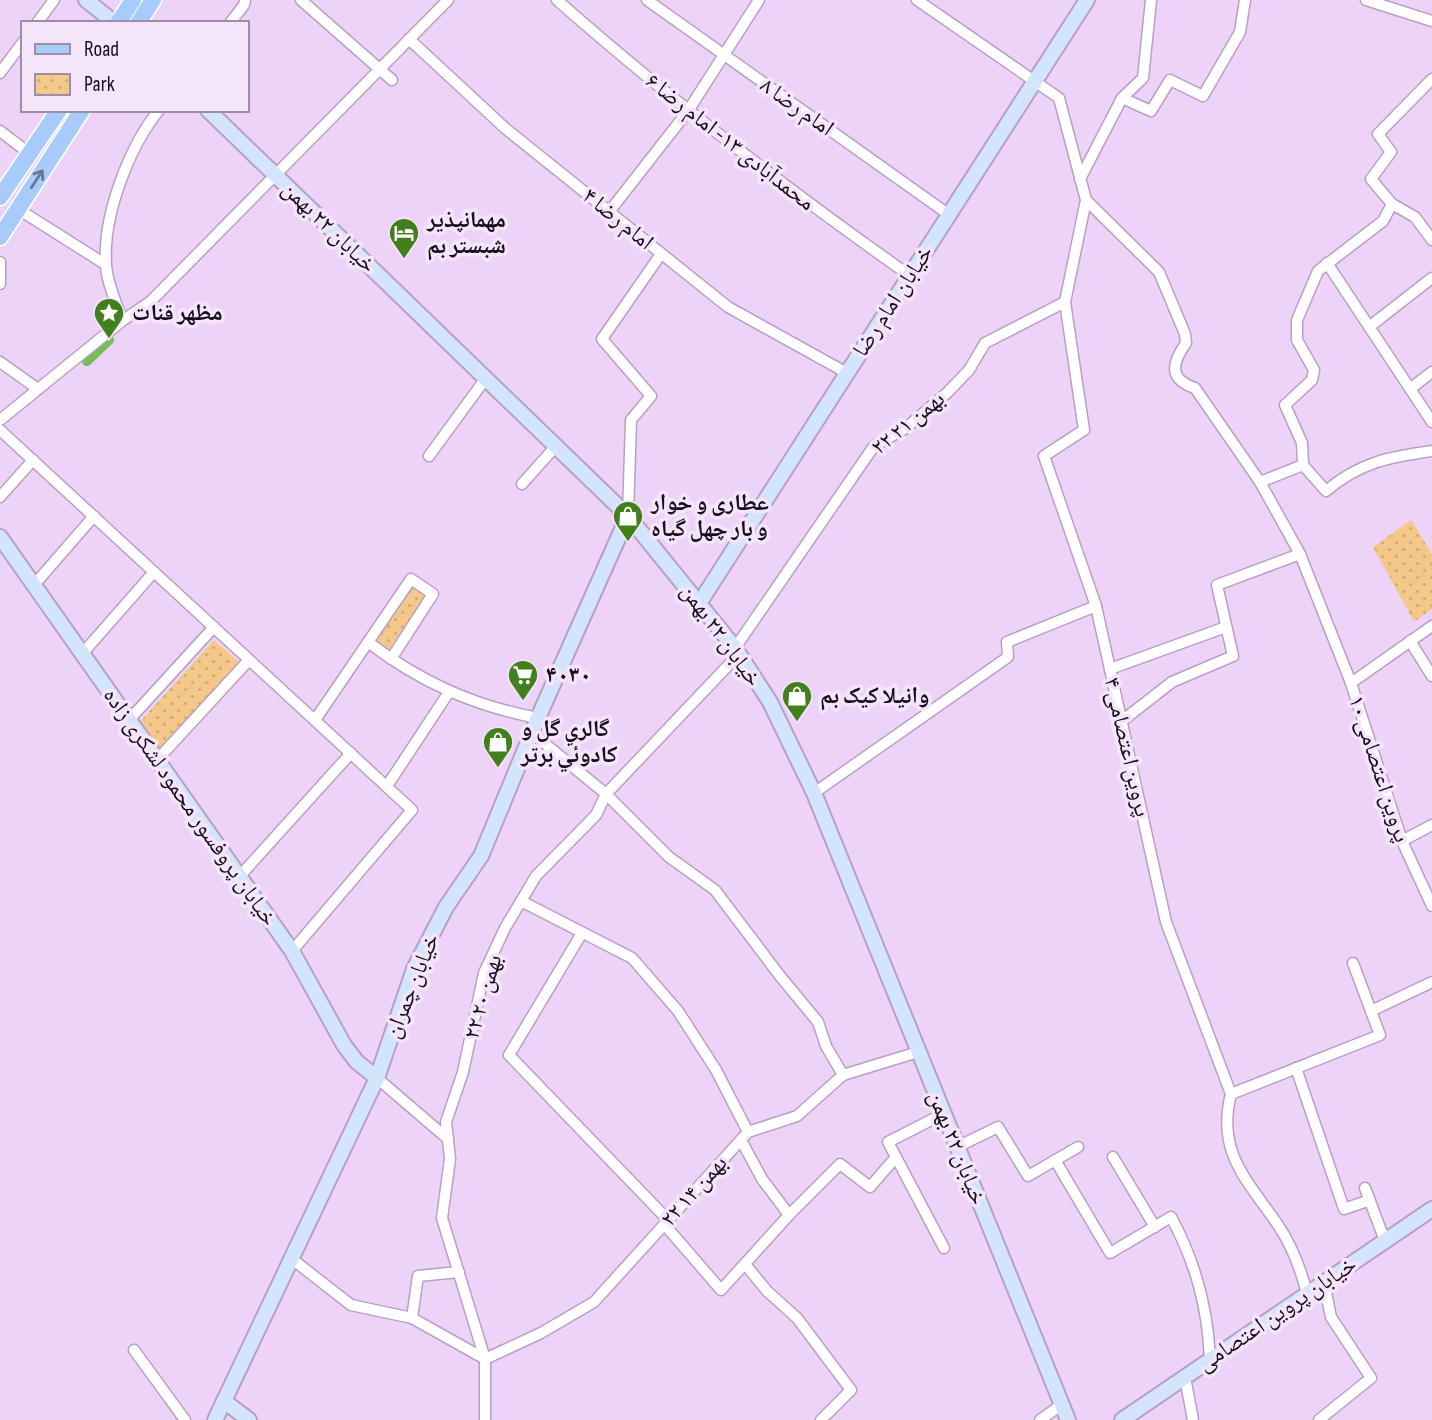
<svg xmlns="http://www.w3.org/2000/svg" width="1432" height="1420" font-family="'Sofia Sans Condensed','Noto Naskh Arabic',sans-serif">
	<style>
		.park { fill: url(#park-dots) }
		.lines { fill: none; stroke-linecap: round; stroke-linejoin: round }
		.canal { stroke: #77bc55; stroke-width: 10 }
		.street-casing { stroke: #b9a0c3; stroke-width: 13 }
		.secondary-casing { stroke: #b9a0c3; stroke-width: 18 }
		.primary-casing { stroke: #fff; stroke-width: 19 }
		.street { stroke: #fff; stroke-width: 10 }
		.secondary { stroke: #d3e5fd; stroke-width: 14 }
		.primary { stroke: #a7cbfb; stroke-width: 16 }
		.oneway { stroke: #667696 }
		.labels { text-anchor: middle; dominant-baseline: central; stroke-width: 7; stroke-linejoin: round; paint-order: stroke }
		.street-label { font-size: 23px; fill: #170e1b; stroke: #f5e5fb }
		.poi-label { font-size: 23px; font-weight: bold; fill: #170e1b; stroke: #f5e5fb; text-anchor: start }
	</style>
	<defs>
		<pattern id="park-dots" width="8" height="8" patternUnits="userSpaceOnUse" patternTransform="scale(1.75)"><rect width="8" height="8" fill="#f3c888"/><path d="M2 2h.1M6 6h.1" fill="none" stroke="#d0ab75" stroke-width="1.8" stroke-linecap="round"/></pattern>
	</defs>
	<rect width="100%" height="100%" fill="#eed3f8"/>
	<g class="park">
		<path d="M1411,520l21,34v55l-18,13 -41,-75z"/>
		<path d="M411,584l16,10 -36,57 -16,-11z"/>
		<path d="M214,640l26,23 -82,90 -20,-29z"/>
	</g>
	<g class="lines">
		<path class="canal" d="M87,361l22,-21"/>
		<g class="street-casing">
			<g id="street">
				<path d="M301,0l91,80"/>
				<path d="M557,0c112,99 230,189 352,275"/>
				<path d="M647,0l301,214"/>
				<path d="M917,0l142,98 27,102 -21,102 19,128 -40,26 52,150 70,316 65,172c-15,58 16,86 47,131 14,21 23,44 29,69"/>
				<path d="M1366,0l66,21"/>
				<path d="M37,23l17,-23"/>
				<path d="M230,23l14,-18 1,-5"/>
				<path d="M409,39l97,90 222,178 119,66"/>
				<path d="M0,73l23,-31"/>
				<path d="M1432,79l-54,55 13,18 -20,27 21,25 23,13 17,23"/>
				<path d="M1122,98l29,13 19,-31 33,16 37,-64 5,-32"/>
				<path d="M0,131l30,23"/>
				<path d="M1080,179l42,-81 21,-20 8,-78"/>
				<path d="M1086,200l73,72 26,62 1,9c-14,20 -18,36 9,45l65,94 43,-17 23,26c34,-29 64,-34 106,-40"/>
				<path d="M18,209l87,55"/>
				<path d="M609,212l79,-101 71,-111"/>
				<path d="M0,262v22"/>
				<path d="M1327,263l105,159"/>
				<path d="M122,321c-5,-18 -16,-39 -16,-58 -3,-48 23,-116 53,-153"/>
				<path d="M1369,327l63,-49"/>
				<path d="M0,362l38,27"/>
				<path d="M1410,389l22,-17"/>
				<path d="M0,420l122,-99 29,-20 297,-301"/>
				<path d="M0,430l412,380 -120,141"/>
				<path d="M429,456l57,-78"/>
				<path d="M1303,465l-1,-22 -17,-38 27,-25 2,-10 -17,-30v-20l21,-49 65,-50 9,-17"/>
				<path d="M1260,482l40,72 51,129"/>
				<path d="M522,484l34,-38"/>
				<path d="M0,497l33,-37"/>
				<path d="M628,516l3,-96 20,-24 -49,-57 59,-85"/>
				<path d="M34,585l60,-69"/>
				<path d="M1432,626l-81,57 51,158 30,65"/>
				<path d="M1410,641l22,35"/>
				<path d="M368,642c52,40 106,64 170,76"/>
				<path d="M735,648l139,-202 32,-18 42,-36 21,-22 16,-27 80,-41"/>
				<path d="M82,654l72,-82"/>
				<path d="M1110,669l116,-42"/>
				<path d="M129,720l85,-93"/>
				<path d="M315,720l96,-141 22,15 -42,65"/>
				<path d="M1122,721l50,-39 61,-26 -16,-71 83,-31"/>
				<path d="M532,733l74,61 63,63 46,33 65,86 38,46 8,24 17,29"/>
				<path d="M157,760l92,-100"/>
				<path d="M387,786l62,-94"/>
				<path d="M814,793l194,-136 -1,-15 89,-36"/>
				<path d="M1402,841l30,-16"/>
				<path d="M239,877l112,-124"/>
				<path d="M521,901l111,57 46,53 38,59 32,62"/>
				<path d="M582,933l-73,122 159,165"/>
				<path d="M1371,1011l61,-29"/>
				<path d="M1296,1068l48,141 26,-9"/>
				<path d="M377,1078l71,61"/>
				<path d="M1231,1094l149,-59 -27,-72"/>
				<path d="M943,1114l-55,28 56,106"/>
				<path d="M741,1140l21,39 27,36"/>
				<path d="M957,1147l41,-20 30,49 50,-29"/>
				<path d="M1113,1157l42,70"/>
				<path d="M1055,1160l55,93 61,-36c25,46 37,91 39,143"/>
				<path d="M1365,1188l20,53"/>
				<path d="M664,1224l57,66 68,-75 51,-51 30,23 26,-30"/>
				<path d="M292,1259l59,46 61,13 73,41 56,-26 53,-31 154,-170 49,-16 46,-41 75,-23"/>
				<path d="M745,1264l22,27 30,27 54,72 -30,30"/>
				<path d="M412,1318l6,-42 41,-4"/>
				<path d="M134,1350l51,70"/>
				<path d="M1185,1377l8,43"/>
				<path d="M485,1420v-61l-43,-141 8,-59 -4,-37 17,-50 21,-99 21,-45 31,-52 60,-61 10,-21 133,-140"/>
				<path d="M1040,1420l21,-15"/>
				<path d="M1319,1420l52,-42 -40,-61 -7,-34"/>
			</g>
		</g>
		<g class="secondary-casing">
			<g id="secondary">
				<path d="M86,0l29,23"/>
				<path d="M208,110l420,406 107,132 35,54 44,91 254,627"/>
				<path d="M0,537l292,414 52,94 13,17 20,16"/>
				<path d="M700,602l387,-602"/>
				<path d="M224,1401l25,19"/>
				<path d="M215,1420l162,-342 37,-109 32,-62 35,-51 57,-138 90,-202"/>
				<path d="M1122,1420l310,-211"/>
			</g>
		</g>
		<g class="primary-casing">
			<g id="primary">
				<path d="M118,23l15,-23"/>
				<path d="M138,23l15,-23"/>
				<path d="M0,197l59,-87"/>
				<path d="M0,237l82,-127"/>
			</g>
		</g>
		<use href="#street" class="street"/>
		<use href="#secondary" class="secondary"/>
		<use href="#primary" class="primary"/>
	</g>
	<defs><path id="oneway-shaft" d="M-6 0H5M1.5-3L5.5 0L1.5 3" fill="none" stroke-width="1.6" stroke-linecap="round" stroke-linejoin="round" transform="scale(1.75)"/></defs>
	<use class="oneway" href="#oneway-shaft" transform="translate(37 179) rotate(-57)"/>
	<defs>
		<g id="hotel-pin" transform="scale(1.575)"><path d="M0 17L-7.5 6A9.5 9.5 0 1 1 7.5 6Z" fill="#427f1d" stroke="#f5e5fb"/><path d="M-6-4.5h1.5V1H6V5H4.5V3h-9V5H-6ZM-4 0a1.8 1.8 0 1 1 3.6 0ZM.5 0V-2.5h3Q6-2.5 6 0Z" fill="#fff"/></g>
		<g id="sight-pin" transform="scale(1.575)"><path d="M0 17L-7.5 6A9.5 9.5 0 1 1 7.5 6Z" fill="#427f1d" stroke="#f5e5fb"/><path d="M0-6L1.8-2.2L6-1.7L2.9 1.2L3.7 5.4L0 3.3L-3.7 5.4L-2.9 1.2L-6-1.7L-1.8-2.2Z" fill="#fff"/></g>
		<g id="shop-pin" transform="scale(1.575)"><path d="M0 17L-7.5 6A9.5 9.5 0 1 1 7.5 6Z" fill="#427f1d" stroke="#f5e5fb"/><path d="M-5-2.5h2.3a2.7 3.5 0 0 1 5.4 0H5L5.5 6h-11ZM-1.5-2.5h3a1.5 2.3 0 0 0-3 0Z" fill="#fff"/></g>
		<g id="supermarket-pin" transform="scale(1.575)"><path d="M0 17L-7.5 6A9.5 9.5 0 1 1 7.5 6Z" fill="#427f1d" stroke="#f5e5fb"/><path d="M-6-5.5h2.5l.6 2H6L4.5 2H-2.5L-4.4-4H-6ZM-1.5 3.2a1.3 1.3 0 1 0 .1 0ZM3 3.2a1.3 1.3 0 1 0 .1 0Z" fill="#fff"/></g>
	</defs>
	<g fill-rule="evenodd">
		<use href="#hotel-pin" x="404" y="233"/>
		<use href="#sight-pin" x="109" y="313"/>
		<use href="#shop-pin" x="628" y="516"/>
		<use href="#supermarket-pin" x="523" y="675"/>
		<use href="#shop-pin" x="797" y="696"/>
		<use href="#shop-pin" x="498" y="742"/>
	</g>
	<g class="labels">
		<g class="street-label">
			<text transform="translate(797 107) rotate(35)">امام رضا ۸</text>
			<text transform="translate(730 142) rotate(38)">محمدآبادی ۱۳- امام رضا ۶</text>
			<text transform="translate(618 219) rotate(39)">امام رضا ۴</text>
			<text transform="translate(329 227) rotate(44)">خیابان ۲۲ بهمن</text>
			<text transform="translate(893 301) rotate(-57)">خیابان امام رضا</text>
			<text transform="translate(908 423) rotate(-39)">۲۲ بهمن ۲۱</text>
			<text transform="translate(721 635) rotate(54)">خیابان ۲۲ بهمن</text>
			<text transform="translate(1127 747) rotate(77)">پروین اعتصامی ۴</text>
			<text transform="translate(1379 769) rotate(72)">پروین اعتصامی ۱۰</text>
			<text transform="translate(190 807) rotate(55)">خیابان پروفسور محمود لشکری زاده</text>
			<text transform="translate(412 986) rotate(-68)">خیابان چمران</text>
			<text transform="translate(483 997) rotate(-74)">۲۲ بهمن ۲۰</text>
			<text transform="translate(957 1148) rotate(68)">خیابان ۲۲ بهمن</text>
			<text transform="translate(694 1191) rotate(-48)">۲۲ بهمن ۱۴</text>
			<text transform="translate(1277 1314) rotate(-34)">خیابان پروین اعتصامی</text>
		</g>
		<g class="poi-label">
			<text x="427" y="220">مهمانپذیر<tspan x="427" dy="26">شبستر بم</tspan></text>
			<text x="132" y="313">مظهر قنات</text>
			<text x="651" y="503">عطاری و خوار<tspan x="651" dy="26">و بار چهل گیاه</tspan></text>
			<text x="546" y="675">۴۰۳۰</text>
			<text x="820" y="696">وانیلا کیک بم</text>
			<text x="521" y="729">گالري گل و<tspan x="521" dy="26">كادوئي برتر</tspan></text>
		</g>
	</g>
	<rect x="21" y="21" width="228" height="91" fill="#f5e5fb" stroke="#9c8fa1" stroke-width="2"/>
	<rect x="35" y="44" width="35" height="10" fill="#a7cbfb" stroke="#9c8fa1" stroke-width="2"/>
	<text x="84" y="56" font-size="21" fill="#170e1b">Road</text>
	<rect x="35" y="74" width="35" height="21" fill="url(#park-dots)" stroke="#9c8fa1" stroke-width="2"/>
	<text x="84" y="91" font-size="21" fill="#170e1b">Park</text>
</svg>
